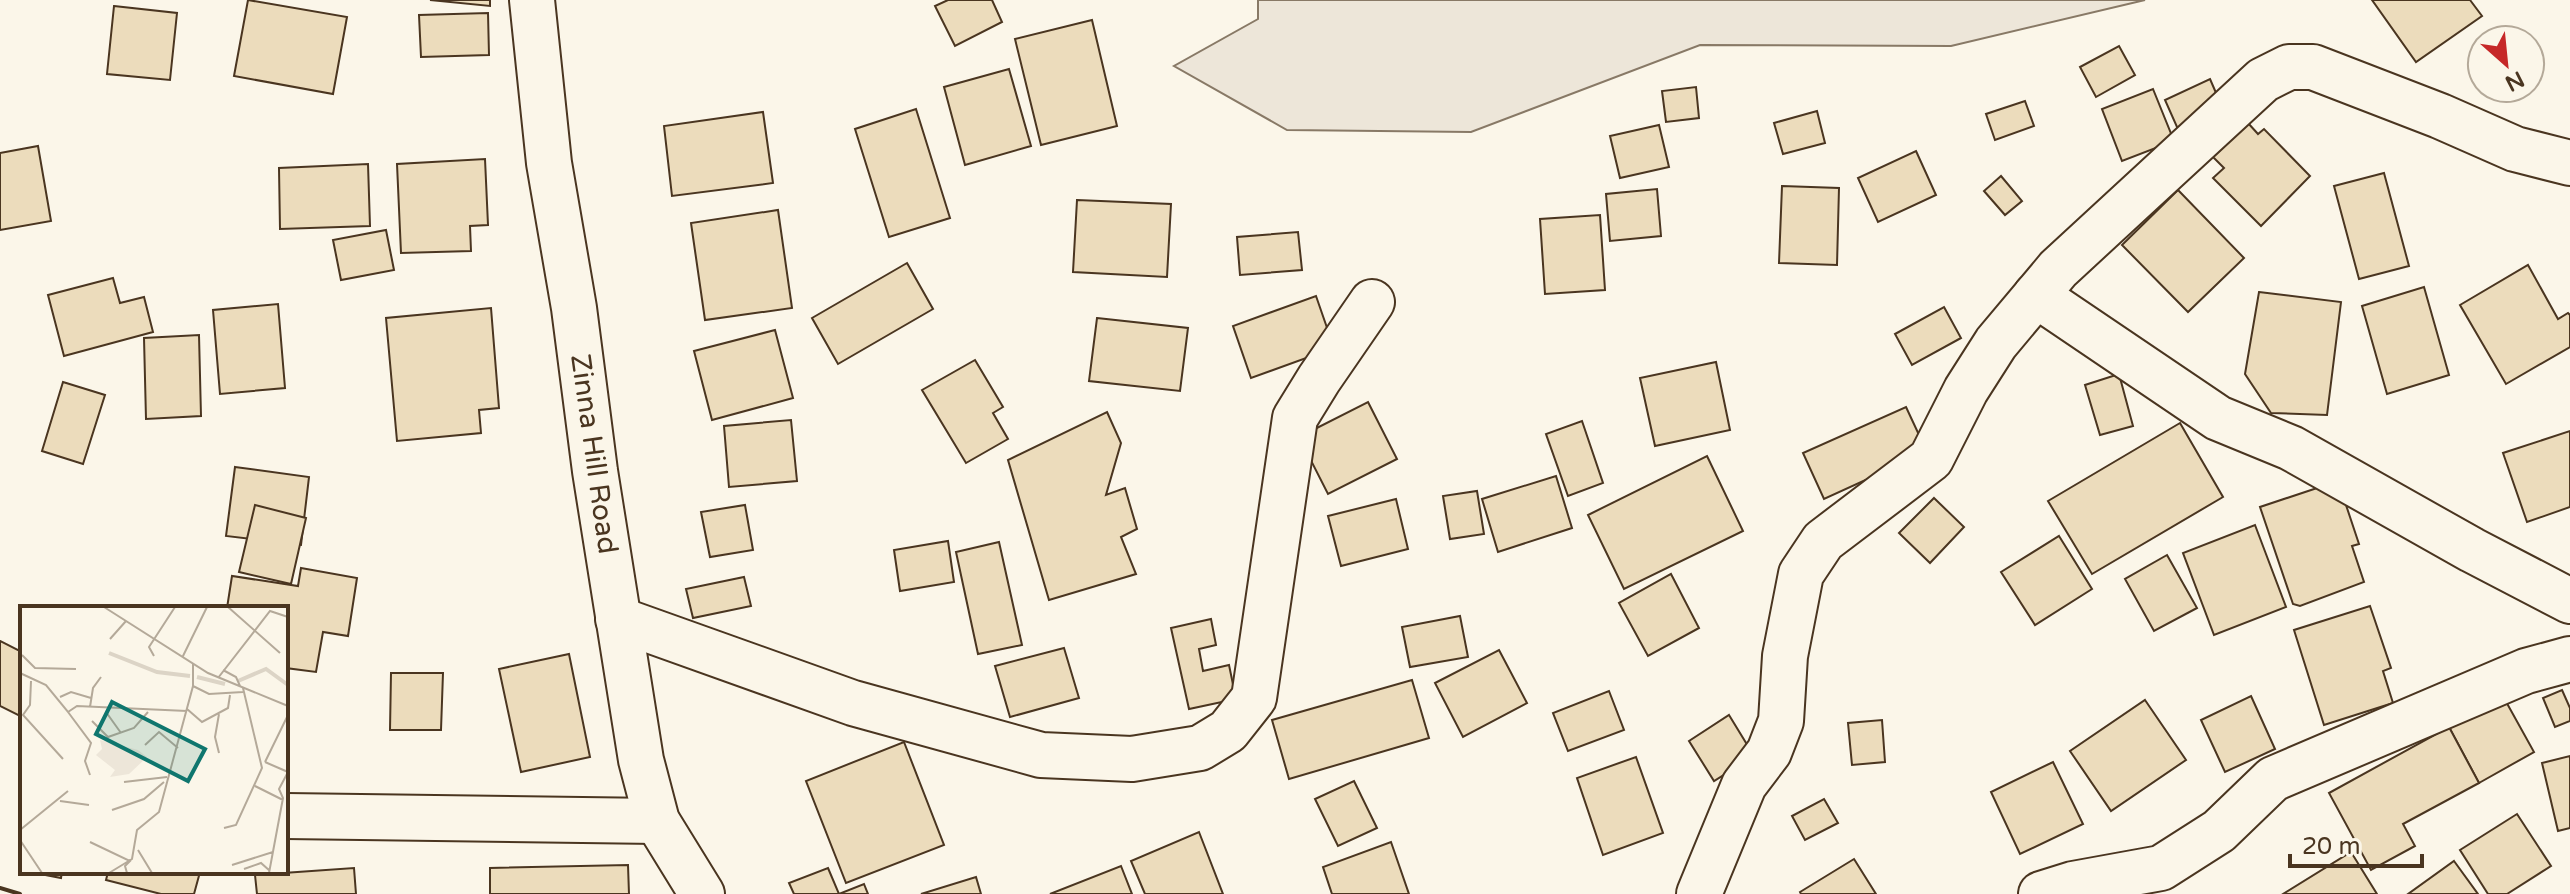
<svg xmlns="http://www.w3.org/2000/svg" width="2570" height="894" font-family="'Varela Round',sans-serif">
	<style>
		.green { fill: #ede6d9; stroke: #887966; stroke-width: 2 }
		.building { fill: #ecdcbc; stroke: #4a3520; stroke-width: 2 }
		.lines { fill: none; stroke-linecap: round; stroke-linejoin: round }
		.minor-casing { stroke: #4a3520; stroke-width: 48 }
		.minor { stroke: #fbf6e9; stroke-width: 44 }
		.wall { stroke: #4a3520; stroke-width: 4 }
		.labels { text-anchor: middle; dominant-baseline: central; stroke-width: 6; stroke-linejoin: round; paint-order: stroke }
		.street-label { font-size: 28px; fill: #4a3520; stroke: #fbf6e9 }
		.inset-river { fill: none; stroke: #dcd4c6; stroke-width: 4 }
		.inset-road { fill: none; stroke: #b4a999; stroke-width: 2 }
		.view { fill: #0f766e; fill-opacity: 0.15; stroke: #0f766e; stroke-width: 4 }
		.inset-edge { fill: none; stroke: #4a3520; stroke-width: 4 }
	</style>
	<rect width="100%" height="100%" fill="#fbf6e9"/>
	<path class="green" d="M1258,0h887l-194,46 -251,-1 -229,87 -184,-2 -113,-64 84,-47z"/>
	<g class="building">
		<path d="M248,0l99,17 -14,77 -99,-18z"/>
		<path d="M430,0h60v6z"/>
		<path d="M948,0h44l10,22 -47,24 -20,-40z"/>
		<path d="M2372,0h98l12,16 -66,46z"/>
		<path d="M114,6l63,7 -7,67 -63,-6z"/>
		<path d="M488,13l1,42 -68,2 -2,-42z"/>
		<path d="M1092,20l25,106 -76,19 -26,-106z"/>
		<path d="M2119,46l16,29 -39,22 -16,-30z"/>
		<path d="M1009,69l22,77 -66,19 -21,-78z"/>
		<path d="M2210,79l16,37 -45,20 -16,-36z"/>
		<path d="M1696,87l3,31 -33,4 -4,-31z"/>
		<path d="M2153,89l21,52 -52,20 -20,-52z"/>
		<path d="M2025,101l9,25 -39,14 -9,-26z"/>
		<path d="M916,109l34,109 -61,19 -34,-108z"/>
		<path d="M1817,111l8,32 -42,11 -9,-31z"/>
		<path d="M763,112l10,71 -101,13 -8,-70z"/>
		<path d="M2248,123l10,11 6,-5 46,47 -49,50 -48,-48 11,-10 -11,-11z"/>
		<path d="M1659,125l10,42 -49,11 -10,-42z"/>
		<path d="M38,146l13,75 -51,9v-77z"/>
		<path d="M1916,151l20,44 -58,27 -20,-44z"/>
		<path d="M485,159l3,66 -18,1 1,25 -70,2 -4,-89z"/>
		<path d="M368,164l2,62 -90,3 -1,-61z"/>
		<path d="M2384,173l25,93 -50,13 -25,-93z"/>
		<path d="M2001,176l21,25 -17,14 -21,-24z"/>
		<path d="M1782,186l57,2 -2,77 -58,-2z"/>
		<path d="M1657,189l4,47 -51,5 -4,-47z"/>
		<path d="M2178,190l66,68 -56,54 -66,-67z"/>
		<path d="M1077,200l94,4 -4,73 -94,-5z"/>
		<path d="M778,210l14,98 -87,12 -14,-97z"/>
		<path d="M1600,215l5,75 -60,4 -5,-75z"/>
		<path d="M386,230l8,40 -53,10 -8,-40z"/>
		<path d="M1298,232l4,38 -62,5 -3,-38z"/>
		<path d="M907,263l26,46 -95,55 -26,-46z"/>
		<path d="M2528,265l30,54 10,-6 2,2v32l-64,37 -46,-79z"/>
		<path d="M113,278l7,25 24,-6 9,35 -89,24 -16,-61z"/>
		<path d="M2424,287l25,88 -62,19 -25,-88z"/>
		<path d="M2259,292l82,10 -14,113 -56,-2 -26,-39z"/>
		<path d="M1316,296l18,52 -83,30 -18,-52z"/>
		<path d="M278,304l7,84 -65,6 -7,-84z"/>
		<path d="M1944,307l17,31 -49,27 -17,-31z"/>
		<path d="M491,308l8,100 -20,2 2,23 -84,8 -11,-123z"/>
		<path d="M1097,318l91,10 -8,63 -91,-10z"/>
		<path d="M775,330l18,68 -81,22 -18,-69z"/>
		<path d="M199,335l2,81 -55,3 -2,-81z"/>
		<path d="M975,360l28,47 -10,6 15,26 -42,24 -44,-73z"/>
		<path d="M1716,362l14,68 -75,16 -15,-68z"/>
		<path d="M2119,374l14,52 -33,9 -15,-50z"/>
		<path d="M63,382l42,13 -22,69 -41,-13z"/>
		<path d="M1368,402l29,57 -69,35 -29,-57z"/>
		<path d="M1906,407l21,45 -103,47 -21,-46z"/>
		<path d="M1107,412l14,31 -15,52 19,-7 12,41 -16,8 15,37 -87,26 -41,-140z"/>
		<path d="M791,420l6,61 -68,6 -5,-61z"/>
		<path d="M1582,421l21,62 -35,13 -22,-62z"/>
		<path d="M2180,423l43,74 -131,77 -44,-73z"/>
		<path d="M2570,431v76l-43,15 -24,-69z"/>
		<path d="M1707,456l36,75 -119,58 -36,-74z"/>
		<path d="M235,467l74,10 -8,68 -75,-9z"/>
		<path d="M1556,476l16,52 -74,24 -16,-53z"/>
		<path d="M2338,481l21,63 -7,2 12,36 -64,24 -7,-2 -33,-97z"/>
		<path d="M1477,491l7,43 -34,5 -7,-43z"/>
		<path d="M1934,498l30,29 -34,36 -31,-30z"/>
		<path d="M1396,499l12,50 -67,17 -13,-50z"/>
		<path d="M255,505l51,13 -15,66 -52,-12z"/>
		<path d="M745,505l8,45 -43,7 -9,-45z"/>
		<path d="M2255,525l31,82 -72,28 -31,-82z"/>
		<path d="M2059,536l33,53 -57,36 -34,-53z"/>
		<path d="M948,541l6,41 -54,9 -6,-41z"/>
		<path d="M999,542l23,103 -44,9 -22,-102z"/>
		<path d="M2167,555l30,53 -43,23 -29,-52z"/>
		<path d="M301,568l56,10 -9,58 -25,-4 -7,40 -30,-4v-60h-59l5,-32 66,10z"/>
		<path d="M1671,574l28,54 -51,28 -29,-53z"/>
		<path d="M744,577l7,29 -58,12 -7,-29z"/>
		<path d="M2370,606l21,62 -8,3 10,32 -69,22 -30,-95z"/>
		<path d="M1460,616l8,41 -58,10 -8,-40z"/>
		<path d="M1211,619l5,26 -17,4 4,22 26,-6 7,34 -47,10 -18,-81z"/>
		<path d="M0,641l22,11v65l-22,-11z"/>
		<path d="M1064,648l15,50 -69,19 -15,-51z"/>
		<path d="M1499,650l28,53 -64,34 -28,-54z"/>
		<path d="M569,654l21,103 -69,15 -22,-103z"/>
		<path d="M391,673h52l-2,57h-51z"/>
		<path d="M1412,680l17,58 -140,41 -17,-59z"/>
		<path d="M2562,690l8,18v13l-15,6 -12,-29z"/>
		<path d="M1609,691l15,39 -56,21 -15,-38z"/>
		<path d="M2251,696l24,53 -50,23 -24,-52z"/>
		<path d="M2504,698l30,54 -55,31 -30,-56z"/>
		<path d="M2145,700l41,60 -75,51 -41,-60z"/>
		<path d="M1729,715l25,41 -40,25 -25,-40z"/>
		<path d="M1882,720l3,42 -33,3 -4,-42z"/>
		<path d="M2449,727l30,56 -76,41 12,22 -44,24 -42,-77z"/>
		<path d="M904,742l40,103 -98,38 -40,-102z"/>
		<path d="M2570,756v72l-12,3 -16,-68z"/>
		<path d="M1636,757l27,76 -60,22 -26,-77z"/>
		<path d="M2053,762l30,62 -63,30 -29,-62z"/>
		<path d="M1354,781l23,47 -39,18 -23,-47z"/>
		<path d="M1824,799l14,24 -33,17 -13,-24z"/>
		<path d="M2517,814l34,52 -44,28h-19l-28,-44z"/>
		<path d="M1199,832l24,62h-78l-14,-33z"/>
		<path d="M1391,842l18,52h-77l-9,-27z"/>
		<path d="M2351,852l26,42h-94z"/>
		<path d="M1854,859l22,35h-75l-1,-2z"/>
		<path d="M2454,861l24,33h-70z"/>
		<path d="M628,865l1,29h-139v-26z"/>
		<path d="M1121,866l11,28h-82z"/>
		<path d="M354,868l2,26h-99l-2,-19z"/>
		<path d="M828,868l11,26h-45l-5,-11z"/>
		<path d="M30,872h32l-1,6z"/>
		<path d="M108,872h92l-6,22h-33l-55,-14z"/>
		<path d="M976,877l5,17h-60z"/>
		<path d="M864,884l4,10h-29z"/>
	</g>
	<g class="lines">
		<g class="minor-casing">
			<g id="minor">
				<path d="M532,0l17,163 25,145 21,163 46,289 16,61 45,73"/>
				<path d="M2036,295l182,123 73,30 181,102 98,51"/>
				<path d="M618,619l235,84 188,52 91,4 68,-11 28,-17 26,-33 41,-280 24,-39 53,-77"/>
				<path d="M286,816l371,5"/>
				<path d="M1699,894l45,-109 25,-33 12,-31 4,-65 16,-82 22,-33 108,-82 35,-69 30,-47 62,-74 205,-189 26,-13h24l127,49 75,33 55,14"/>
				<path d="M2041,894l32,-10 88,-16 58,-37 54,-52 253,-108 44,-12"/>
			</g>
		</g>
		<use href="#minor" class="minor"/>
		<path class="wall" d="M0,888l20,6"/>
	</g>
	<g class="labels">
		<g class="street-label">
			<text transform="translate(594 454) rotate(82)">Zinna Hill Road</text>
		</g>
	</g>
	<g transform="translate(20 606)">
		<rect width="268" height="268" fill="#fbf6e9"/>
		<path d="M80,134l38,10 9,7 -18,17 -19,3 5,-7 -19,-15 6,-6z" fill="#ede6d9"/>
		<path class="inset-river" d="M89,47l48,19 33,4M177,71l28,7M218,75l28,-12 22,16"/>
		<path class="inset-road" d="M84,1l104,66 80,33M208,1l52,46M90,33l16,-18M2,49l13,13 41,1M134,50l-5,-9 26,-40M163,50l24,-49M203,64l13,7 4,9M0,67l26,12 22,27 9,-6 110,5M198,72l52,-67 18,6M11,75l-1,24 -7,10 40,44M173,80l16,8 34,-2M40,91l11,-5 20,6M70,101l3,-19 8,-11M167,103l15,13 26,-14 2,-13M48,106l23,31 -6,18 5,14M86,106l15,21M199,108l-4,23 4,16M72,115l16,16 26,-9 14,-16M125,139l14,-13 19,16M245,156l23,-47M245,156l23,10M104,176l43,-5M235,180l28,14M40,195l29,4M92,204l32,-11 20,-17M204,222l12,-3 26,-57 -19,-80M0,224l48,-39M0,234l22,33M70,236l40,19 -5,5 2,7M118,244l14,23M212,259l41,-13M224,263l17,-6 9,8M89,267l23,-14 5,-29 22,-18 34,-126v-22M249,267l14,-75 -4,-9 9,-17"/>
		<path class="view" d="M92,96l93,47 -17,32 -92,-47z"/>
		<rect width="268" height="268" class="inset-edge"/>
	</g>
	<g transform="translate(2506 64) rotate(153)"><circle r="38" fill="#fbf6e9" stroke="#b4a999" stroke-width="2"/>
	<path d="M0-6L14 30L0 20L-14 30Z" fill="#c62828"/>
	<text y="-12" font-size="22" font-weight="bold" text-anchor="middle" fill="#4a3520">N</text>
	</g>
	<path d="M2290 854v12h132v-12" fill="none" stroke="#4a3520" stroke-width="4"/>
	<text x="2302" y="854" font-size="24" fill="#4a3520" stroke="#fbf6e9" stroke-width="6" paint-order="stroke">20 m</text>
</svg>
